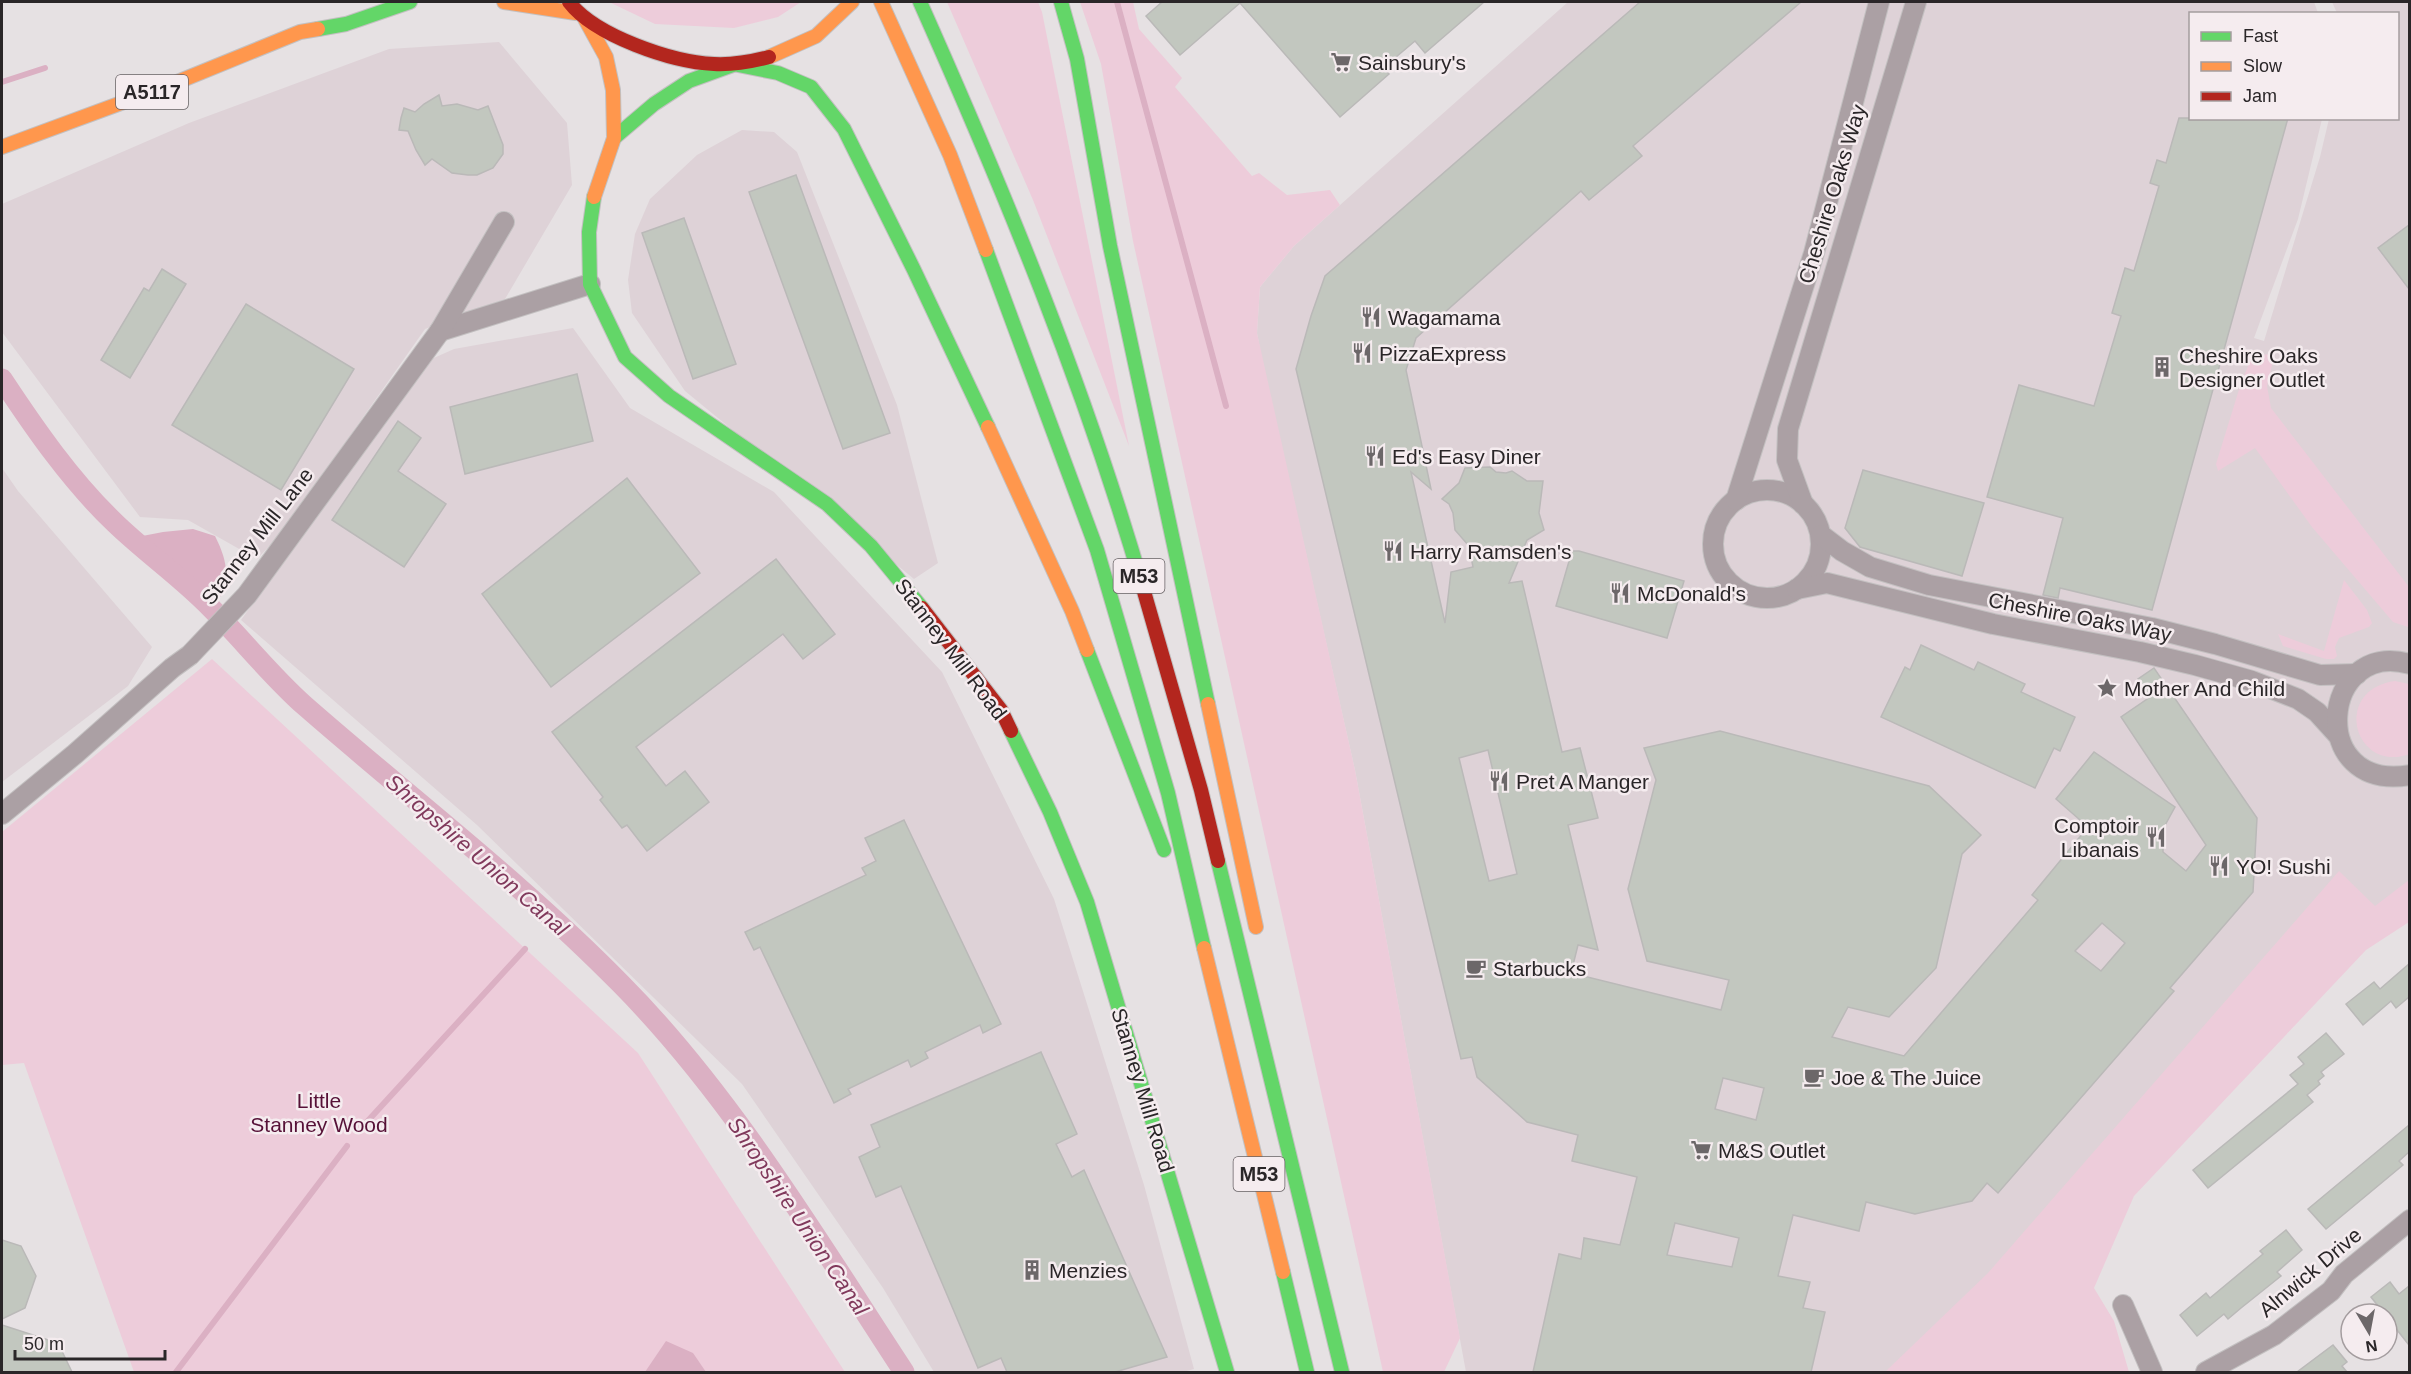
<svg xmlns="http://www.w3.org/2000/svg" width="2411" height="1374" font-family="Arial,sans-serif">
	<style>
		.built { fill: #ded2d7 }
		.green { fill: #edccda }
		.water { fill: #dbb0c3 }
		.lines { fill: none; stroke-linecap: round; stroke-linejoin: round }
		.stream { stroke: #dbb0c3; stroke-width: 6 }
		.canal { stroke: #dbb0c3; stroke-width: 21 }
		.building { fill: #c2c7bf; stroke: #bab9b8; stroke-width: 1.5; fill-rule: evenodd }
		.street-casing { stroke: #c3c0c1; stroke-width: 22 }
		.fast-casing { stroke: #c3c0c1; stroke-width: 16 }
		.slow-casing { stroke: #c3c0c1; stroke-width: 16 }
		.jam-casing { stroke: #c3c0c1; stroke-width: 16 }
		.street { stroke: #aba0a4; stroke-width: 20 }
		.fast { stroke: #63d668; stroke-width: 14 }
		.slow { stroke: #ff974d; stroke-width: 14 }
		.jam { stroke: #b3261e; stroke-width: 14 }
		.labels { text-anchor: middle; dominant-baseline: central; stroke-width: 5; stroke-linejoin: round; paint-order: stroke }
		.shield { fill: #f5ecef; stroke: #676164; stroke-width: 1.5 }
		.shield-label { font-size: 20px; font-weight: bold; fill: #2a2628 }
		.poi-label { font-size: 21px; fill: #2a2628; stroke: #f5ecef; text-anchor: start }
		.street-label { font-size: 21px; fill: #2a2628; stroke: #f5ecef }
		.park-label { font-size: 21px; fill: #561137; stroke: #f5ecef }
		.water-label { font-size: 22px; font-style: italic; fill: #81395c; stroke: #f5ecef }
	</style>
	<rect width="100%" height="100%" fill="#e6e1e3"/>
	<g class="built">
		<path d="M1568,2h746l4,11 -128,1v104l132,1 -24,100 -44,119 10,3 56,-184 9,-38 69,-1v-104l-61,-1 -5,-11h77v907l-506,463h-437l-111,-602 -92,-406 -6,-31 3,-46 34,-41z"/>
		<path d="M499,42l68,81 5,62 -67,114 -80,30 -144,205 -24,25 -69,-39 -48,-3 -138,-185v-128l187,-81 200,-74z"/>
		<path d="M742,130l32,2 23,20 100,253 41,158 -24,16 -229,-188 -53,-78 -4,-33 7,-46 15,-35 47,-44z"/>
		<path d="M573,328l57,80 144,84 168,180 112,227 90,286 50,184 -11,3h-249l-51,-84 -141,-204 -265,-259 -236,-205 186,-259 27,-12z"/>
		<path d="M2,468l16,23 134,156 -24,39 -126,96z"/>
	</g>
	<g class="green">
		<path d="M609,2h192l-23,15 -44,11 -79,-4z"/>
		<path d="M947,2h91l4,10 87,434 -96,-246z"/>
		<path d="M1080,2h53l6,27 43,49 -7,9 77,89 7,-3 28,22 43,-5 10,15 -46,41 -34,41 -3,46 98,437 105,568 -16,34h-61l-250,-1131 -32,-177z"/>
		<path d="M2275,353l-8,33 4,22 138,179 -1,40 -15,-5 -81,-95 -57,-79 -37,23 -2,-7 25,-81 11,-26z"/>
		<path d="M2344,580l23,30 5,13 -3,4 -30,11 -4,9 2,9 -3,3h-8l-43,-13 -5,-12 46,17z"/>
		<path d="M212,659l426,394 207,319h-711l-110,-309 -22,2v-233z"/>
		<path d="M2395,681l14,3 1,70c-56,20 -79,-64 -15,-73z"/>
		<path d="M2339,871l36,35 34,-26v42l-43,28 -232,246 -40,92 20,33 15,51h-244l103,-99z"/>
	</g>
	<g class="water">
		<path d="M193,529l22,7c14,28 16,47 -2,73l-81,-71 31,-6z"/>
		<path d="M666,1341l27,12 13,19h-61z"/>
	</g>
	<g class="lines">
		<g class="stream">
			<path d="M1117,2l109,404"/>
			<path d="M2,82l43,-14"/>
			<path d="M365,1124l160,-175"/>
			<path d="M176,1372l171,-226"/>
		</g>
		<path class="canal" d="M2,379c33,50 69,102 113,144 31,30 66,54 96,85 32,32 60,68 94,98 105,92 218,178 316,278 110,111 197,257 283,388"/>
	</g>
	<g class="building">
		<path d="M1162,2h322l-59,51 -10,-12 -32,27 6,6 -49,43 -100,-114 -60,52 -34,-39z"/>
		<path d="M1640,2h161l-168,144 9,10 -53,44 -8,-9 -165,147 -10,32 25,119 -20,-17 34,151 6,-51 22,-5 -4,-21 -14,-16 -2,-17 -4,-9 -7,-5 17,-16 6,-15 25,-1 6,5 10,1 6,-2 15,10h16l-4,32 5,17 -17,10 -18,43 13,-2 40,171 18,-4 18,70 -30,7 30,125 -20,-5 -7,28 150,37 8,-30 -82,-19 -19,-72 28,-109 -12,-32 76,-17 209,55 52,49 -19,19 -26,114 -47,49 -41,-10 -16,30 72,19 134,-156 -6,-5 56,-68 -32,-28 38,-47 81,55 -12,22v23l23,19 20,-26 -85,-128 29,-20 -12,-18 16,-11 103,150 -4,74 -83,96 4,3 -176,202 -11,-10 -15,18 -57,13 -49,-12 -7,29 -66,-16 -15,61 32,6 -7,26 22,4 -14,60h-278l26,-118 22,5 3,-21 36,7 17,-68 -65,-16 6,-26 -51,-13 -50,-45 -5,-20 -11,2 -165,-690 15,-53 14,-40zM1488,750l29,124 -28,7 -30,-123zM2102,923l23,20 -24,28 -26,-20zM1723,1078l41,10 -8,32 -41,-11zM1675,1223l64,15 -7,29 -65,-12z"/>
		<path d="M439,95l3,11 15,-2 21,6 10,-4 15,39v9l-10,14 -16,7h-9l-16,-2 -20,-14 -7,6 -9,-15 -8,-19 -9,-1 2,-12 3,-10 11,4 9,-8z"/>
		<path d="M2179,118h109l-136,492 -92,-22 -2,10 -15,-3 20,-77 -76,-21 32,-112 75,21 27,-90 -9,-3 13,-45 9,3 25,-85 -9,-3 7,-23 9,3z"/>
		<path d="M796,175l94,258 -47,16 -94,-257z"/>
		<path d="M684,218l52,146 -43,15 -51,-146z"/>
		<path d="M2409,225v64l-31,-41z"/>
		<path d="M162,269l24,15 -56,94 -29,-18 43,-72 5,3z"/>
		<path d="M246,304l108,65 -73,121 -109,-65z"/>
		<path d="M577,374l16,67 -128,33 -15,-67z"/>
		<path d="M398,421l23,17 -23,33 48,33 -42,63 -72,-47z"/>
		<path d="M1863,470l121,33 -22,73 -102,-29 -15,-19z"/>
		<path d="M627,478l73,95 -149,114 -69,-93z"/>
		<path d="M1572,551h7l105,30 -17,57 -111,-32z"/>
		<path d="M776,559l59,75 -32,25 -20,-25 -147,113 30,39 19,-15 24,31 -62,49 -20,-26 -5,3 -22,-28 3,-3 -51,-65z"/>
		<path d="M1921,645l53,25 4,-8 47,22 -4,8 54,25 -15,34 -6,-3 -19,40 -154,-71 24,-50 5,3z"/>
		<path d="M904,820l97,204 -18,9 -3,-8 -55,27 3,6 -17,9 -3,-7 -60,29 3,5 -17,9 -74,-156 -6,3 -9,-18 121,-57 -4,-7 14,-7 -11,-23z"/>
		<path d="M2409,964v33l-13,11 -5,-7 -28,24 -17,-21 28,-22 6,7z"/>
		<path d="M2326,1033l18,21 -23,18 3,4 -6,5 2,3 -13,11 6,7 -105,86 -15,-18 105,-86 -8,-9 14,-11 -6,-7z"/>
		<path d="M1041,1052l36,82 -21,10 16,33 12,-7 83,187 -52,15h-108l-6,-14 -23,10 -77,-182 -25,11 -17,-40 21,-10 -9,-22z"/>
		<path d="M2409,1125v27l-10,9 4,4 -77,64 -18,-20z"/>
		<path d="M2286,1230l16,20 -25,22 4,4 -40,32 -13,11 -4,-5 -27,22 -17,-21 26,-22 4,5 53,-44 -3,-3z"/>
		<path d="M2,1240l19,6 15,30 -11,32 -23,11z"/>
		<path d="M2390,1282l9,12 10,-8v59l-38,-48z"/>
		<path d="M2,1325l56,18 14,29h-70z"/>
		<path d="M2333,1345l14,17 -5,4 5,6h-50z"/>
	</g>
	<g class="lines">
		<g class="street-casing">
			<g id="street">
				<path d="M440,331l150,-47"/>
				<circle cx="1767" cy="544" r="54"/>
				<path d="M1736,500l78,-247 65,-251"/>
				<path d="M1803,504l-16,-44 1,-31 128,-427"/>
				<path d="M1821,535l21,16 28,16 59,18 223,43 63,16 105,31 37,-1"/>
				<path d="M1797,589l30,-6 166,41 147,28 55,13 57,16 46,18 19,13 20,22"/>
				<path d="M2410,664c-90,-26 -104,129 0,111"/>
				<path d="M2,814l73,-60 97,-86 18,-13 57,-60 193,-264 64,-109"/>
				<path d="M2123,1305l29,67"/>
				<path d="M2206,1372l68,-37 57,-44 13,-17 66,-54"/>
			</g>
		</g>
		<g class="fast-casing">
			<g id="fast">
				<path d="M920,2c85,191 165,385 223,586"/>
				<path d="M1061,2l16,57 33,187 98,458"/>
				<path d="M318,29l28,-5 64,-22"/>
				<path d="M738,65l40,8 33,14 33,42 70,141 74,157"/>
				<path d="M614,138l40,-34 35,-23 44,-16"/>
				<path d="M594,197l-5,35 1,52 35,73 44,39 158,108 44,42 51,62"/>
				<path d="M986,250l111,300 71,243 36,155"/>
				<path d="M1087,650l77,200"/>
				<path d="M1011,731l39,81 37,90 140,470"/>
				<path d="M1218,861l124,511"/>
				<path d="M1283,1272l24,100"/>
			</g>
		</g>
		<g class="slow-casing">
			<g id="slow">
				<path d="M504,2l72,11"/>
				<path d="M881,2l69,153 36,95"/>
				<path d="M585,19l21,38 7,33 1,48 -20,59"/>
				<path d="M769,57l47,-21 36,-34"/>
				<path d="M2,147l168,-62 130,-53 18,-3"/>
				<path d="M988,427l84,184 15,39"/>
				<path d="M1208,704l48,223"/>
				<path d="M1204,948l79,324"/>
			</g>
		</g>
		<g class="jam-casing">
			<g id="jam">
				<path d="M569,2c26,34 103,60 145,62 19,1 36,-2 55,-7"/>
				<path d="M1143,588l58,202 17,71"/>
				<path d="M922,608l79,102 10,21"/>
			</g>
		</g>
		<use href="#street" class="street"/>
		<use href="#fast" class="fast"/>
		<use href="#slow" class="slow"/>
		<use href="#jam" class="jam"/>
	</g>
	<defs>
		<g id="supermarket-bare" transform="scale(1.62)"><path d="M-6-5.5h2.5l.6 2H6L4.5 2H-2.5L-4.4-4H-6ZM-1.5 3.2a1.3 1.3 0 1 0 .1 0ZM3 3.2a1.3 1.3 0 1 0 .1 0Z" fill="#6c6769" stroke="#f5ecef" stroke-width="2.5" paint-order="stroke"/></g>
		<g id="restaurant-bare" transform="scale(1.62)"><path d="M-5-6h1v4h1v-4h1v4h1v-4h1v5L-1.5 .5V6h-2V.5L-5-1ZM5-6V6H3V1.5H1.5Q1.5-4 5-6Z" fill="#6c6769" stroke="#f5ecef" stroke-width="2.5" paint-order="stroke"/></g>
		<g id="building-bare" transform="scale(1.62)"><path d="M-4-6H4V6H1V3H-1V6H-4ZM-2.5-4.3h1.7v1.8h-1.7ZM.8-4.3h1.7v1.8H.8ZM-2.5-1h1.7V.8h-1.7ZM.8-1h1.7V.8H.8Z" fill="#6c6769" stroke="#f5ecef" stroke-width="2.5" paint-order="stroke"/></g>
		<g id="sight-bare" transform="scale(1.62)"><path d="M0-6L1.8-2.2L6-1.7L2.9 1.2L3.7 5.4L0 3.3L-3.7 5.4L-2.9 1.2L-6-1.7L-1.8-2.2Z" fill="#6c6769" stroke="#f5ecef" stroke-width="2.5" paint-order="stroke"/></g>
		<g id="cafe-bare" transform="scale(1.62)"><path d="M-5.5-4.5H6V0H3Q3 3.5 0 3.5H-2.5Q-5.5 3.5-5.5 0ZM3-3.2v2h1.7v-2ZM-6 4.5H4V6H-6Z" fill="#6c6769" stroke="#f5ecef" stroke-width="2.5" paint-order="stroke"/></g>
	</defs>
	<g fill-rule="evenodd">
		<use href="#supermarket-bare" x="1341" y="62"/>
		<use href="#restaurant-bare" x="1371" y="317"/>
		<use href="#restaurant-bare" x="1362" y="353"/>
		<use href="#building-bare" x="2162" y="367"/>
		<use href="#restaurant-bare" x="1375" y="456"/>
		<use href="#restaurant-bare" x="1393" y="551"/>
		<use href="#restaurant-bare" x="1620" y="593"/>
		<use href="#sight-bare" x="2107" y="688"/>
		<use href="#restaurant-bare" x="1499" y="781"/>
		<use href="#restaurant-bare" x="2156" y="837"/>
		<use href="#restaurant-bare" x="2219" y="866"/>
		<use href="#cafe-bare" x="1476" y="968"/>
		<use href="#cafe-bare" x="1814" y="1077"/>
		<use href="#supermarket-bare" x="1701" y="1150"/>
		<use href="#building-bare" x="1032" y="1270"/>
	</g>
	<g class="labels">
		<g class="shield">
			<rect x="116" y="75" width="72" height="34" rx="4.5"/>
			<rect x="1113.5" y="559" width="51" height="34" rx="4.5"/>
			<rect x="1233.5" y="1157" width="51" height="34" rx="4.5"/>
		</g>
		<g class="shield-label">
			<text x="152" y="92">A5117</text>
			<text x="1139" y="576">M53</text>
			<text x="1259" y="1174">M53</text>
		</g>
		<g class="poi-label">
			<text x="1358" y="62">Sainsbury's</text>
			<text x="1388" y="317">Wagamama</text>
			<text x="1379" y="353">PizzaExpress</text>
			<text x="2179" y="355">Cheshire Oaks<tspan x="2179" dy="24">Designer Outlet</tspan></text>
			<text x="1392" y="456">Ed's Easy Diner</text>
			<text x="1410" y="551">Harry Ramsden's</text>
			<text x="1637" y="593">McDonald's</text>
			<text x="2124" y="688">Mother And Child</text>
			<text x="1516" y="781">Pret A Manger</text>
			<text x="2139" y="825" text-anchor="end">Comptoir<tspan x="2139" dy="24">Libanais</tspan></text>
			<text x="2236" y="866">YO! Sushi</text>
			<text x="1493" y="968">Starbucks</text>
			<text x="1831" y="1077">Joe &amp; The Juice</text>
			<text x="1718" y="1150">M&amp;S Outlet</text>
			<text x="1049" y="1270">Menzies</text>
		</g>
		<g class="street-label">
			<text transform="translate(1832 194) rotate(-73)">Cheshire Oaks Way</text>
			<text transform="translate(257 536) rotate(-52)">Stanney Mill Lane</text>
			<text transform="translate(2080 617) rotate(11)">Cheshire Oaks Way</text>
			<text transform="translate(951 649) rotate(53)">Stanney Mill Road</text>
			<text transform="translate(1143 1090) rotate(73)">Stanney Mill Road</text>
			<text transform="translate(2310 1272) rotate(-40)">Alnwick Drive</text>
		</g>
		<g class="park-label">
			<text x="319" y="1100">Little<tspan x="319" dy="24">Stanney Wood</tspan></text>
		</g>
		<g class="water-label">
			<text transform="translate(477 855) rotate(41)">Shropshire Union Canal</text>
			<text transform="translate(798 1216) rotate(56)">Shropshire Union Canal</text>
		</g>
	</g>
	<rect width="2411" height="1374" fill="none" stroke="#2a2628" stroke-width="6"/>
	<rect x="2189" y="12" width="210" height="108" fill="#f5ecef" stroke="#a49d9f" stroke-width="1.5"/>
	<rect x="2201" y="32" width="30" height="9" fill="#63d668" stroke="#a49d9f" stroke-width="1.5"/>
	<text x="2243" y="42" font-size="18" fill="#2a2628">Fast</text>
	<rect x="2201" y="62" width="30" height="9" fill="#ff974d" stroke="#a49d9f" stroke-width="1.5"/>
	<text x="2243" y="72" font-size="18" fill="#2a2628">Slow</text>
	<rect x="2201" y="92" width="30" height="9" fill="#b3261e" stroke="#a49d9f" stroke-width="1.5"/>
	<text x="2243" y="102" font-size="18" fill="#2a2628">Jam</text>
	<g transform="translate(2369 1332) rotate(170)"><circle r="28" fill="#f5ecef" stroke="#a49d9f" stroke-width="1.5"/>
	<path d="M0-4.5L10 22L0 15L-10 22Z" fill="#6c6769"/>
	<text y="-9" font-size="16" font-weight="bold" text-anchor="middle" fill="#2a2628">N</text>
	</g>
	<path d="M15 1350v9h150v-9" fill="none" stroke="#2a2628" stroke-width="3"/>
	<text x="24" y="1350" font-size="18" fill="#2a2628" stroke="#f5ecef" stroke-width="4.5" paint-order="stroke">50 m</text>
</svg>
